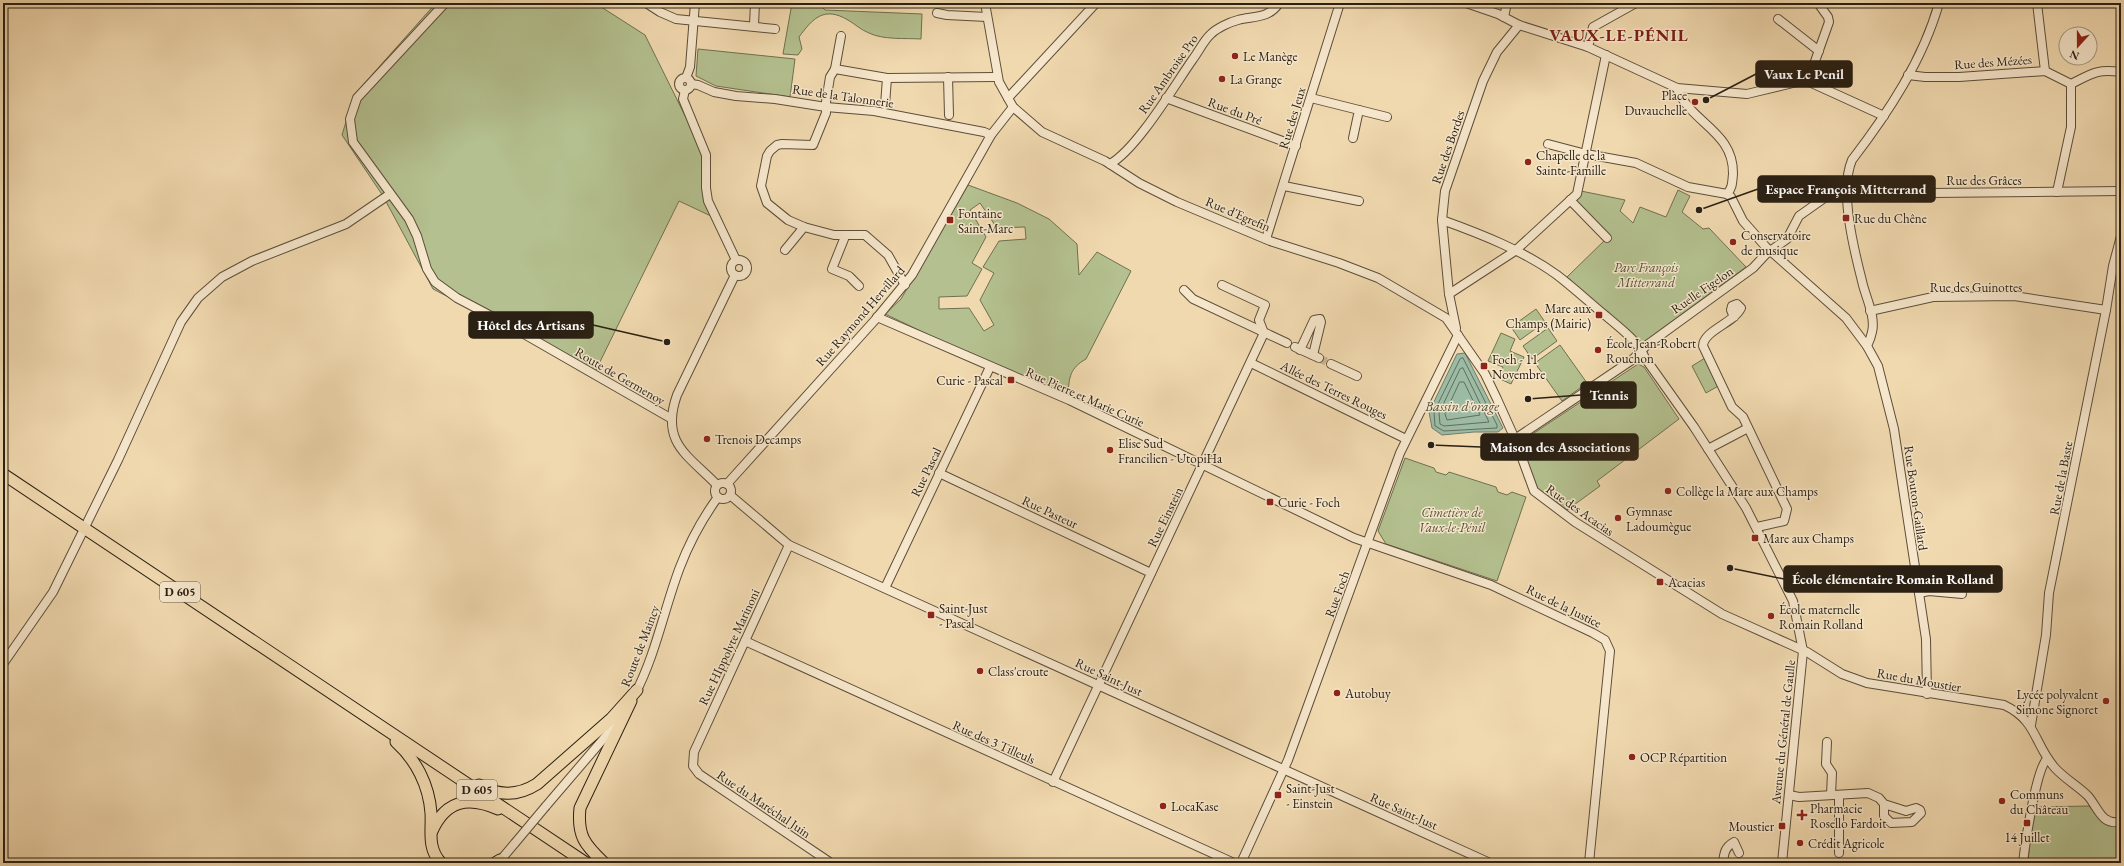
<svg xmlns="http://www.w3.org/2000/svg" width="2124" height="866" font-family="'EB Garamond',serif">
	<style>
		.green { fill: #b4c08f; stroke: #6f7051; fill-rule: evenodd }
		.water { fill: #9cbba5; stroke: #6e7d6b }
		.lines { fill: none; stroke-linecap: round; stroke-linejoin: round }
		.shore { stroke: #636e5c; stroke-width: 1 }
		.minor-tunnel { stroke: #c9b490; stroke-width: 8; stroke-dasharray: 8 4; stroke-linecap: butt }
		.minor-casing { stroke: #5c4e3a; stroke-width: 10 }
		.major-casing { stroke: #2a2013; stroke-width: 13 }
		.minor { stroke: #f6e6cb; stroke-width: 8 }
		.major { stroke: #f1d9af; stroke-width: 11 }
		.minor-bridge-casing { stroke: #5c4e3a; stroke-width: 10; stroke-linecap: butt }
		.minor-bridge { stroke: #f6e6cb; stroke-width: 8 }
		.poi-dot { fill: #8f2418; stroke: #f6e6cb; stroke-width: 1.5 }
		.labels { text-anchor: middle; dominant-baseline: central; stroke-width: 3; stroke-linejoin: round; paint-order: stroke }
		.shield { fill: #f6e6cb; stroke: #675b4a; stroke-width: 1 }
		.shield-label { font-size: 12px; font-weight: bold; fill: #2a2013 }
		.poi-label { font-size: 13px; fill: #2a2013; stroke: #f6e6cb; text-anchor: start }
		.street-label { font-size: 13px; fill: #2a2013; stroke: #f6e6cb }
		.park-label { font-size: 13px; font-style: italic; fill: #535038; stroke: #f6e6cb }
		.water-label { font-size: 14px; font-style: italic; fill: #4c4e3f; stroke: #f6e6cb }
		.district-label { font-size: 17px; font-weight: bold; letter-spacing: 1px; fill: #7a1f14; stroke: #f6e6cb }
		.leader { fill: none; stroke: #2a2013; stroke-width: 1.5 }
		.callout-dot { fill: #2a2013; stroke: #f6e6cb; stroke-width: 1.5 }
		.callout { fill: #2a2013; stroke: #2a2013; stroke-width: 1.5 }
		.callout-label { font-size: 14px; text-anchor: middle; font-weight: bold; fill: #fff }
	</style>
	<rect width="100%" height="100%" fill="#f1d9af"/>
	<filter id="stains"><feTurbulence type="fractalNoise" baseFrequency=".005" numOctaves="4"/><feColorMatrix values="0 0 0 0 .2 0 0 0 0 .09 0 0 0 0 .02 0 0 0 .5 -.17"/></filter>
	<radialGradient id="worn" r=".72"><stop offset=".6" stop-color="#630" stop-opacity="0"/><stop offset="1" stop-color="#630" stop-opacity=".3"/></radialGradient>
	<g class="green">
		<path d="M436,3h159l50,32 60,121 8,61 -34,-16 -87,177 -105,-61 -54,-28 -50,-93 -41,-61 12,-40z"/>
		<path d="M792,3h31l-2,3 4,4 97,4 -1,25c-15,-1 -38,1 -52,-6 -8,-3 -14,-9 -21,-13 -24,-14 -35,-2 -49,17l3,12 -4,6 -15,-1z"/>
		<path d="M698,49l97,10 -5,38 -74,-11 -20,-10z"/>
		<path d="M968,185l49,18 32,16 28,25 2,31 18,-23 34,19 -45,88c-16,9 -17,18 -18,36l-61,-23 -122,-58 16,-15zM980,203l17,25 28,-1 1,12 -27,2 -16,26 11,6 -14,27 14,25 -10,6 -15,-23 -30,1v-12l28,-1 15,-27 -10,-6 14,-26 -16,-27z"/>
		<path d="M1678,190l12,6 -8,16 21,17 6,-1 37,39 -105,77 -74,-67 40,-39 -32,-37 6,-10 44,9 -5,11 13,12 7,-16 26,10z"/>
		<path d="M1536,309l9,13 -25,18 -9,-13z"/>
		<path d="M1548,328l9,13 -25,18 -9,-13z"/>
		<path d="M1501,333l14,6 -5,12 14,6 -13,27 -13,-6 5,-11 -15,-6z"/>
		<path d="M1560,345l27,38 -25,18 -27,-38z"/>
		<path d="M1705,358l15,27 -14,8 -14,-27z"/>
		<path d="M1638,364l6,3 35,52 -82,62 3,5 -33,24 -31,-23 -14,-39 3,-9z"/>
		<path d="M1405,458l29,10 2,4 10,3 3,-3 47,15 2,5 9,3 5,-3 14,5 -29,84 -111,-37 -8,-13z"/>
		<path d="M2089,806l16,18 16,-2v41h-93l3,-37 5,-19z"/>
	</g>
	<path class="water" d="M1465,353l38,75 -5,4h-24l-32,3 -10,-7 -3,-16 28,-58z"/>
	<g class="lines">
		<g class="shore">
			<path d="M1463,358l34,67v3l-53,3 -9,-5 -1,-14 26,-53z"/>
			<path d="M1463,368l26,54 -45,4 -4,-2 -1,-11 21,-44z"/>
			<path d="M1460,382h4l16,33 -33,5 -2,-6z"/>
		</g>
		<path class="minor-tunnel" d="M1319,358l12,6"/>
		<g class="minor-casing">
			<g id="minor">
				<path d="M445,3l-88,95 -7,21 3,23 56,77 8,17 10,33 8,13 22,16 53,28 162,93"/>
				<path d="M646,3l14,9 16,7 99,10"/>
				<path d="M985,3l14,79 14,25 29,25 63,29 34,22 38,19 93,39 69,22 39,15 68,40 39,56 12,25 18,40 19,52 41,31 147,92 85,38 35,22 25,9 137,22c34,16 29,38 51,63 10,11 23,18 33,28 11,13 13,29 33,26"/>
				<path d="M1466,3l32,11 21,11 69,22 89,41 70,6 58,-14 79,36"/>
				<path d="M2037,3l8,68"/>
				<path d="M937,13l10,2 40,2"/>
				<path d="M1504,17l3,-14"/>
				<path d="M1778,19l41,32"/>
				<path d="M754,25l1,-22"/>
				<path d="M1588,47l5,-20 43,-24"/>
				<path d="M835,69l6,-33"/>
				<path d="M1908,75l17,2h34l86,-6 26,13c22,-11 25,-15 50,-12"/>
				<path d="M948,77l1,38"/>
				<circle cx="685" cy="84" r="6"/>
				<path d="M686,78l4,-11 5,-64"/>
				<path d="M1808,81l21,-59 -1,-5 -10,-14"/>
				<path d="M691,84l7,1 16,7 22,4 39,3 51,8 48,4 110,21 7,3"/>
				<path d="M1677,88c13,35 57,43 56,86 -1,8 0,13 -6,20"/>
				<path d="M685,90l-2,9 23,56v33l2,13 28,59"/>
				<path d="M1008,98l88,-95"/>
				<path d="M1166,98l130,48"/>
				<path d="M1311,98l48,12 -6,28"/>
				<path d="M885,105l2,-27"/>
				<path d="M1359,110l28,7"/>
				<path d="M1548,144l38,10 50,9 52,24 39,7"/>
				<path d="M1110,164c27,-15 64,-78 83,-105 6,-8 11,-19 18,-25 6,-6 19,-12 27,-14 15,-4 31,-1 41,-17"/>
				<path d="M1284,186l75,15"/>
				<path d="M2057,192l14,-65v-43"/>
				<path d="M1727,194l4,3 12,24 23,26 80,71 21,28"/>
				<path d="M1570,200l37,38"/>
				<path d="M1442,220c39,14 82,31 115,55 17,13 33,28 49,41 14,12 32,25 39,42l49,69 52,81 47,93 10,50 -21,212"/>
				<path d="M843,235l1,4 -12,30 17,7 10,10"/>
				<path d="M1266,239l74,-236"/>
				<path d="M785,250l19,-23"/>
				<circle cx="739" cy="268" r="8"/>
				<path d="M905,285l-17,-30 -23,-20h-31l-30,-8 -16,-7 -21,-17 -6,-17 6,-30 3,-5 7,-6 5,-1 31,1 13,-32v-11l4,-25 5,-8 52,9 110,-1"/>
				<path d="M1184,290l9,9 94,44"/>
				<path d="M1449,294l66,-43 62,-57 29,-139"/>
				<path d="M1870,311l63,-14 81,-1 92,14"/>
				<path d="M877,317l192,83 285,138 137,47 102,48 12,7 5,11 -21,212"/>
				<path d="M1734,317l-3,-7 1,-4 5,-2 4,4c-7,15 -38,23 -38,38l29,61 11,10 44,92 -3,12 -27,6"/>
				<path d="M1456,328l-7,-34 -7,-74 3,-29 38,-110 14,-29 22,-27"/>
				<path d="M1295,347l24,11"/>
				<path d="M1300,350l14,-30 6,-1 1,3 -8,33"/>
				<path d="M1251,363l155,76"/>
				<path d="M1331,364l26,12"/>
				<path d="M1515,439l117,-79 15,-15 106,-77 13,-14 21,-15 12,-23 31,-22 291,-3"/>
				<path d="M1708,449l40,-21"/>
				<path d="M939,473l212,100"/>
				<circle cx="723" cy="491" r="8"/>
				<path d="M727,484l148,-164 37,-45 79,-140 22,-28"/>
				<path d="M717,485c-29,-30 -57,-42 -40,-90l58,-120"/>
				<path d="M730,495l59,50 701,318"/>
				<path d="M789,545l-95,207 -1,14 6,8 132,89"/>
				<path d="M885,588l105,-221"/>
				<path d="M1919,593l10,-2 33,3"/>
				<path d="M745,641l489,222"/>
				<path d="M3,664l50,-72 65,-132 63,-138 17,-24 24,-21 30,-16 94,-37 44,-30"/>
				<path d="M635,694c21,-40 29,-85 45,-127 10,-26 22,-48 38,-70"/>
				<path d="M1927,694l-1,-55 -32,-210 -16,-63 -11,-20c2,-4 4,-9 5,-14 4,-16 -7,-36 -10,-51 -8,-31 -23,-91 -10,-121 36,-47 71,-100 87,-157"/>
				<path d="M2031,725l15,-90 3,-42 57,-283 7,-44 8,-30"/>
				<path d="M1827,742l-1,22 6,9 -1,22"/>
				<path d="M1053,782l211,-449 -5,-13 6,-15 -43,-20"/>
				<path d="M1789,795l10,2 69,-4 11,5 5,6v12l7,7 21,-1 9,-9 -1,-3 -4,-2 -10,3 -22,-7"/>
				<path d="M1839,795v58"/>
				<path d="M546,806l71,-83"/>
				<path d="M498,863l17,-20"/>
				<path d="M1241,863l47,-103 112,-307 58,-118"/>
				<path d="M1723,863c1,-10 2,-16 11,-21l5,11"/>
				<path d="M2023,863c2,-18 13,-94 24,-104"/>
			</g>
		</g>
		<g class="major-casing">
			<g id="major">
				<path d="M3,474l583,389"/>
				<path d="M396,742c20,18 33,43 35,71 1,18 -4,35 10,50"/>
				<path d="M479,785c19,11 39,11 58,-1l74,-65 26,-29"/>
				<path d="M432,831c14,-31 36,-35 66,-22"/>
				<path d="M495,863l5,-3"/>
				<path d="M604,863c-19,-18 -27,-27 -24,-55l51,-107"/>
			</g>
		</g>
		<use href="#minor" class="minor"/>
		<use href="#major" class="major"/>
		<g class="minor-bridge-casing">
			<path id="minor-bridge" d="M515,843l31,-37"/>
		</g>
		<use href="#minor-bridge" class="minor-bridge"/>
	</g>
	<g class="poi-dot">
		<circle cx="1235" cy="56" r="4"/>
		<circle cx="1222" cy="79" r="4"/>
		<circle cx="1695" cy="102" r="4"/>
		<circle cx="1528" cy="162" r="4"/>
		<rect x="1842" y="214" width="8" height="8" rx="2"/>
		<rect x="946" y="216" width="8" height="8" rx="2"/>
		<circle cx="1733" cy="242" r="4"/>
		<rect x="1595" y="311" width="8" height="8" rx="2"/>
		<circle cx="1598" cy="350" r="4"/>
		<rect x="1480" y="362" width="8" height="8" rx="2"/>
		<rect x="1007" y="376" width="8" height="8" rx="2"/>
		<circle cx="707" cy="439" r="4"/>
		<circle cx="1110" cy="450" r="4"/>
		<circle cx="1668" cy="491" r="4"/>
		<rect x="1266" y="498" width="8" height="8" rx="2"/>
		<circle cx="1618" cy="518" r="4"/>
		<rect x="1751" y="534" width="8" height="8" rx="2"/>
		<rect x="1656" y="578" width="8" height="8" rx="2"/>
		<rect x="927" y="611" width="8" height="8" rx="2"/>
		<circle cx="1771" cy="616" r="4"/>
		<circle cx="980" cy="671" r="4"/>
		<circle cx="1337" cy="693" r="4"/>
		<circle cx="2106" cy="701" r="4"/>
		<circle cx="1632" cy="757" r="4"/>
		<rect x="1274" y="791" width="8" height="8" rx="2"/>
		<circle cx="2002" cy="801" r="4"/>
		<circle cx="1163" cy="806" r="4"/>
		<path d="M1800 809h4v4h4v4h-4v4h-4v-4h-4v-4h4z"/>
		<rect x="2023" y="819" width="8" height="8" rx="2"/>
		<rect x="1778" y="822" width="8" height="8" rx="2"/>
		<circle cx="1800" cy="843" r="4"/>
	</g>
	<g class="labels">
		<g class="shield">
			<rect x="160" y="582" width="40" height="20" rx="3"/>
			<rect x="457" y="780" width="40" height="20" rx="3"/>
		</g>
		<g class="shield-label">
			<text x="180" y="592">D 605</text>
			<text x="477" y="790">D 605</text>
		</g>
		<g class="poi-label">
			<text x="1243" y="56">Le Manège</text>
			<text x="1230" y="79">La Grange</text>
			<text x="1687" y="95" text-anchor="end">Place<tspan x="1687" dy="15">Duvauchelle</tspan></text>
			<text x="1536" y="155">Chapelle de la<tspan x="1536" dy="15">Sainte-Famille</tspan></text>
			<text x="958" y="213">Fontaine<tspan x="958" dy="15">Saint-Marc</tspan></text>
			<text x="1854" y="218">Rue du Chêne</text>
			<text x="1741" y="235">Conservatoire<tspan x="1741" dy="15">de musique</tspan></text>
			<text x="1591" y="308" text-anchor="end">Mare aux<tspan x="1591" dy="15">Champs (Mairie)</tspan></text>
			<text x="1606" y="343">École Jean-Robert<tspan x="1606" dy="15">Rouchon</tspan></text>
			<text x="1492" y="359">Foch - 11<tspan x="1492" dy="15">Novembre</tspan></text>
			<text x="1003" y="380" text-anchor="end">Curie - Pascal</text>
			<text x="715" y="439">Trenois Decamps</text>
			<text x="1118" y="443">Elise Sud<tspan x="1118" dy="15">Francilien - UtopiHa</tspan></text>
			<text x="1676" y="491">Collège la Mare aux Champs</text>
			<text x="1278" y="502">Curie - Foch</text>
			<text x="1626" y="511">Gymnase<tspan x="1626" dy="15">Ladoumègue</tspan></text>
			<text x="1763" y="538">Mare aux Champs</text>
			<text x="1668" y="582">Acacias</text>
			<text x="939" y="608">Saint-Just<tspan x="939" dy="15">- Pascal</tspan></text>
			<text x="1779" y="609">École maternelle<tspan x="1779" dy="15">Romain Rolland</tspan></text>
			<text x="988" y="671">Class'croute</text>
			<text x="1345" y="693">Autobuy</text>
			<text x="2098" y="694" text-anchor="end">Lycée polyvalent<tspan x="2098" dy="15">Simone Signoret</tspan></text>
			<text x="1640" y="757">OCP Répartition</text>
			<text x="1286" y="788">Saint-Just<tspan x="1286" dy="15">- Einstein</tspan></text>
			<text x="2010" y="794">Communs<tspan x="2010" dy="15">du Château</tspan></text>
			<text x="1171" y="806">LocaKase</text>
			<text x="1810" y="808">Pharmacie<tspan x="1810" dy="15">Rosello Fardoit</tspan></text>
			<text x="1774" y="826" text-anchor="end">Moustier</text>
			<text x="2027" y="837" text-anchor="middle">14 Juillet</text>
			<text x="1808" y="843">Crédit Agricole</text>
		</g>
		<g class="street-label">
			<text transform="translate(1993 62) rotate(-4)">Rue des Mézées</text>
			<text transform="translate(1168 74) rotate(-55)">Rue Ambroise Pro</text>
			<text transform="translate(843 96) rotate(8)">Rue de la Talonnerie</text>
			<text transform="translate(1235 111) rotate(20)">Rue du Pré</text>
			<text transform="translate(1292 118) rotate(-73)">Rue des Jeux</text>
			<text transform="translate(1448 147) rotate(-71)">Rue des Bordes</text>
			<text x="1984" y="180">Rue des Grâces</text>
			<text transform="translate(1238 214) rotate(23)">Rue d'Egrefin</text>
			<text x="1976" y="287">Rue des Guinottes</text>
			<text transform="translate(1702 290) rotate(-35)">Ruelle Figelon</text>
			<text transform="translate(860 316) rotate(-49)">Rue Raymond Hervillard</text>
			<text transform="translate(620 376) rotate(30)">Route de Germenoy</text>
			<text transform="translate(1334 390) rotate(26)">Allée des Terres Rouges</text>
			<text transform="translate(1085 397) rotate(24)">Rue Pierre et Marie Curie</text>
			<text transform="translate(926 472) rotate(-64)">Rue Pascal</text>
			<text transform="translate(2061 478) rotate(-79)">Rue de la Baste</text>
			<text transform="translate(1916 498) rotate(82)">Rue Bouton-Gaillard</text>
			<text transform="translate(1580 510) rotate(35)">Rue des Acacias</text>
			<text transform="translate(1050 512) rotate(25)">Rue Pasteur</text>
			<text transform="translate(1165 517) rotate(-64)">Rue Einstein</text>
			<text transform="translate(1337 594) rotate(-70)">Rue Foch</text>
			<text transform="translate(1564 606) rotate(26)">Rue de la Justice</text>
			<text transform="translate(640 646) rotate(-69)">Route de Maincy</text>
			<text transform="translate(729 647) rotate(-65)">Rue HIppolyte Marinoni</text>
			<text transform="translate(1109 677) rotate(25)">Rue Saint-Just</text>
			<text transform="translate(1919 680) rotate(10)">Rue du Moustier</text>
			<text transform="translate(1783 732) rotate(-84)">Avenue du Général de Gaulle</text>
			<text transform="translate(994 742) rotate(24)">Rue des 3 Tilleuls</text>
			<text transform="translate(764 804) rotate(34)">Rue du Maréchal Juin</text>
			<text transform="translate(1404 811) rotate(24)">Rue Saint-Just</text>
		</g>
		<g class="park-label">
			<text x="1646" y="267">Parc François<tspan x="1646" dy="15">Mitterrand</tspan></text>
			<text x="1452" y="512">Cimetière de<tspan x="1452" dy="15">Vaux-le-Pénil</tspan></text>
		</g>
		<g class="water-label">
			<text x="1462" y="406">Bassin d'orage</text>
		</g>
		<g class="district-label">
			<text x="1619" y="35">VAUX-LE-PÉNIL</text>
		</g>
	</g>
	<path class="leader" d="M1706 100L1756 74M1699 210L1758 189M667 342L593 325M1528 399L1581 395M1431 445L1481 447M1730 568L1784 579"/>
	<g class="callout-dot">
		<circle cx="1706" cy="100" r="4"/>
		<circle cx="1699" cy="210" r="4"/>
		<circle cx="667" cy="342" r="4"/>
		<circle cx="1528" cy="399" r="4"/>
		<circle cx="1431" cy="445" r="4"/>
		<circle cx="1730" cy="568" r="4"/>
	</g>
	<g class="callout">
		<rect x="1756" y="61" width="96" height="26" rx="4"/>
		<rect x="1758" y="176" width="177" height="26" rx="4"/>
		<rect x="469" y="312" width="124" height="26" rx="4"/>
		<rect x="1581" y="382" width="55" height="26" rx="4"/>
		<rect x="1481" y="434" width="157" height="26" rx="4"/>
		<rect x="1784" y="566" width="218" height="26" rx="4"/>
	</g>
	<g class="callout-label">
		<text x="1804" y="79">Vaux Le Penil</text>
		<text x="1846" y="194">Espace François Mitterrand</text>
		<text x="531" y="330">Hôtel des Artisans</text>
		<text x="1609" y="400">Tennis</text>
		<text x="1560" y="452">Maison des Associations</text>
		<text x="1893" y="584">École élémentaire Romain Rolland</text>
	</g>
	<rect width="2124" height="866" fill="none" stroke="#f1d9af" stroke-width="16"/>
	<rect x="4" y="4" width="2116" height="858" fill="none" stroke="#2a2013" stroke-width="2"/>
	<rect x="8" y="8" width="2108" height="850" fill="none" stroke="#2a2013"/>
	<g transform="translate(2078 46) rotate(201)"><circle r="19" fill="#f6e6cb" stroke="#a49781"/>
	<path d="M0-3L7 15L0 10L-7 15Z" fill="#8f2418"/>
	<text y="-6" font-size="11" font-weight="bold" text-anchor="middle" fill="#2a2013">N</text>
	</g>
	<rect width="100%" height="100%" filter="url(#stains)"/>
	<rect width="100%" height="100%" fill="url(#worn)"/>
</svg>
